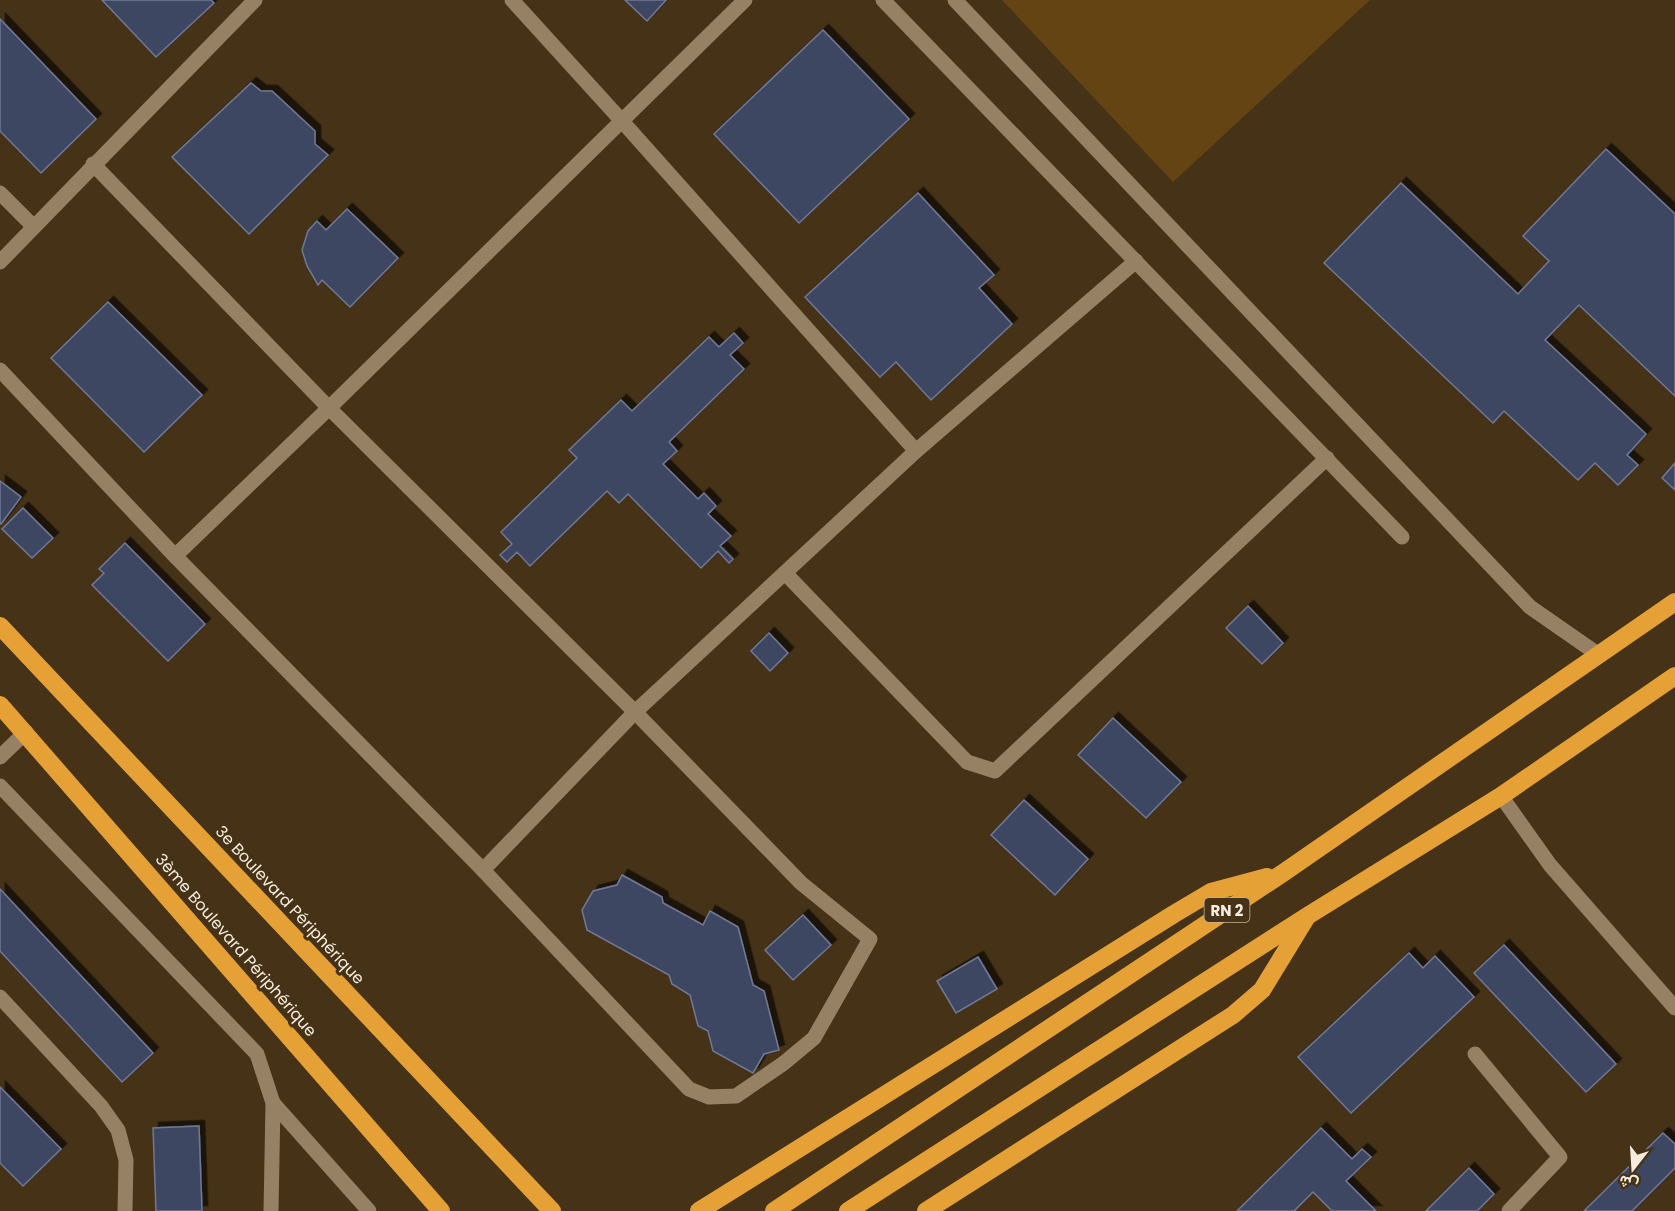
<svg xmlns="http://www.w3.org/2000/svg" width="1675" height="1211" font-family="Poppins,Vazirmatn,sans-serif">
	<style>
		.green { fill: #644413 }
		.building { fill: #3e4662; stroke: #707898; stroke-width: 1.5; filter: url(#shadow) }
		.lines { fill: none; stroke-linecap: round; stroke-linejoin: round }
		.minor { stroke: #978164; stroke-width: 15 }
		.highway { stroke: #e5a135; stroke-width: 18 }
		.labels { text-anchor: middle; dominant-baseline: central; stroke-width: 6; stroke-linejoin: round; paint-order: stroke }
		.shield { fill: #453217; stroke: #c2b4a1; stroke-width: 1.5 }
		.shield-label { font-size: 15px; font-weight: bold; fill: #f8ecdc }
		.street-label { font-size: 16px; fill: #f8ecdc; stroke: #453217 }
	</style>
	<defs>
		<filter id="shadow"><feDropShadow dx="5.5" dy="-5.5" stdDeviation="0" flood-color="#0009"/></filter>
	</defs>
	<rect width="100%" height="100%" fill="#453217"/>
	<path class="green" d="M1002,0h368l-197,182z"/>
	<g class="building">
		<path d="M102,0h109l3,3 -58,54z"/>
		<path d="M625,0h41l-19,21z"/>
		<path d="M0,19l96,100 -55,54 -41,-42z"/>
		<path d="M823,30l86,89 -110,104 -85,-89z"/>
		<path d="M251,83l10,8h11l43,40v13l13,11 -79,79 -77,-77z"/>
		<path d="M1606,149l69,65v182l-96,-91 -34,35 101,94 -19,21 11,10 -20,20 -23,-22 -17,17 -74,-69 -11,12 -169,-160 77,-80 117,111 31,-33 -26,-25z"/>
		<path d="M918,193l76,82 -15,13 33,36 -81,76 -35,-38 -16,15 -75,-80z"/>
		<path d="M347,209l51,49 -48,49 -28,-27 -4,5 -11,-19 -5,-16 6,-19 9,-10 9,9z"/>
		<path d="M108,302l94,93 -58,57 -93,-94z"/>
		<path d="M734,333l9,10 -13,12 14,14 -75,73 8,9 -14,13 35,35 6,-6 12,13 -8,8 23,22 -11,10 13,13 -4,4 -11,-12 -17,17 -73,-74 -9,9 -12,-12 -77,75 -13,-14 -10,10 -7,-7 12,-11 -11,-12 76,-74 -8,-8 52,-50 11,11 77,-74 10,10z"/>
		<path d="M1675,463v27l-13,-12z"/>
		<path d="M0,481l21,16 -20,27 -1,-1z"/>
		<path d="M23,508l30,30 -21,20 -30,-29z"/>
		<path d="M125,543l80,81 -37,37 -76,-76 12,-12 -5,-4z"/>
		<path d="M1248,606l35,37 -21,21 -36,-36z"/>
		<path d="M769,633l19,20 -18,18 -19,-20z"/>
		<path d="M1113,718l68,64 -35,36 -68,-63z"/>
		<path d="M1024,800l64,59 -33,36 -64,-60z"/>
		<path d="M622,875l40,22 1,6 40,22 7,-14 28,16 15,58 11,6 15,59 -15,4 -11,19 -40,-22 -5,-20 -10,-5 -8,-31 -18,-11 -3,-9 -82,-45 -5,-20 11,-19 24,-6z"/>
		<path d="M0,889l153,164 -31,29 -122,-131z"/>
		<path d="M803,915l28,30 -38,35 -28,-30z"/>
		<path d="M1504,945l112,119 -30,28 -112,-119z"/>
		<path d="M1409,953l14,15 12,-12 39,41 -123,116 -53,-56z"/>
		<path d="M978,957l19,32 -41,24 -19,-32z"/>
		<path d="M0,1087l61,62 -38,37 -23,-23z"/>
		<path d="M199,1126l3,85h-46l-3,-83z"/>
		<path d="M1321,1128l31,31 10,-10 9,8 -25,24 30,30h-44l-19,-19 -19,19h-57z"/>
		<path d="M1663,1133l12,11v24l-43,43h-48z"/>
		<path d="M1469,1168l25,26 -17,17h-51z"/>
	</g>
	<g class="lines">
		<g class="minor">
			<path d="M512,0l109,120 295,331"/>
			<path d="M883,0l519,537"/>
			<path d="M955,0l575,607 69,48"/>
			<path d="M0,193l34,34"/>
			<path d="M0,262l255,-262"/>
			<path d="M0,370l175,186 308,314 206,219 20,8 27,-1 48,-33 30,-25 56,-99 -69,-56 -166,-171 -306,-304 -236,-244"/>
			<path d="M175,556l154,-148 416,-408"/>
			<path d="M785,573l182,189 28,9 332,-313"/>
			<path d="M0,757l26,-25"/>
			<path d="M0,786l257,268 16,49 -2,108"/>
			<path d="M1501,796l49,69 125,143"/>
			<path d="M483,870l152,-158 281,-261 220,-190"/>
			<path d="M0,997l101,109 17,24 8,30 -1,51"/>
			<path d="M1475,1054l85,103 -51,54"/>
			<path d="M273,1103l96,108"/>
		</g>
		<g class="highway">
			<path d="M0,626l552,585"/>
			<path d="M0,705l441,506"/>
			<path d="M699,1211l475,-297 37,-22 56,-15"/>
			<path d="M774,1211l509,-338 392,-271"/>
			<path d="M848,1211l461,-296 192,-119 174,-120"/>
			<path d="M926,1211l307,-196 29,-25 44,-72"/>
		</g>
	</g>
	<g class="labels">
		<rect class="shield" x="1204.5" y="898" width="45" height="24" rx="4.5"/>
		<g class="shield-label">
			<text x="1227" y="910">RN 2</text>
		</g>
		<g class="street-label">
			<text transform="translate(290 905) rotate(47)">3e Boulevard Périphérique</text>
			<text transform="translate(236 945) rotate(49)">3ème Boulevard Périphérique</text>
		</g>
	</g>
	<g transform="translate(1633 1169) rotate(197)" stroke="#453217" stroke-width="4.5" paint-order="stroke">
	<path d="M0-4.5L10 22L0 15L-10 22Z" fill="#f8ecdc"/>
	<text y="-9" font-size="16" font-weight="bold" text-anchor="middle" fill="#f8ecdc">ش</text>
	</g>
</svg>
